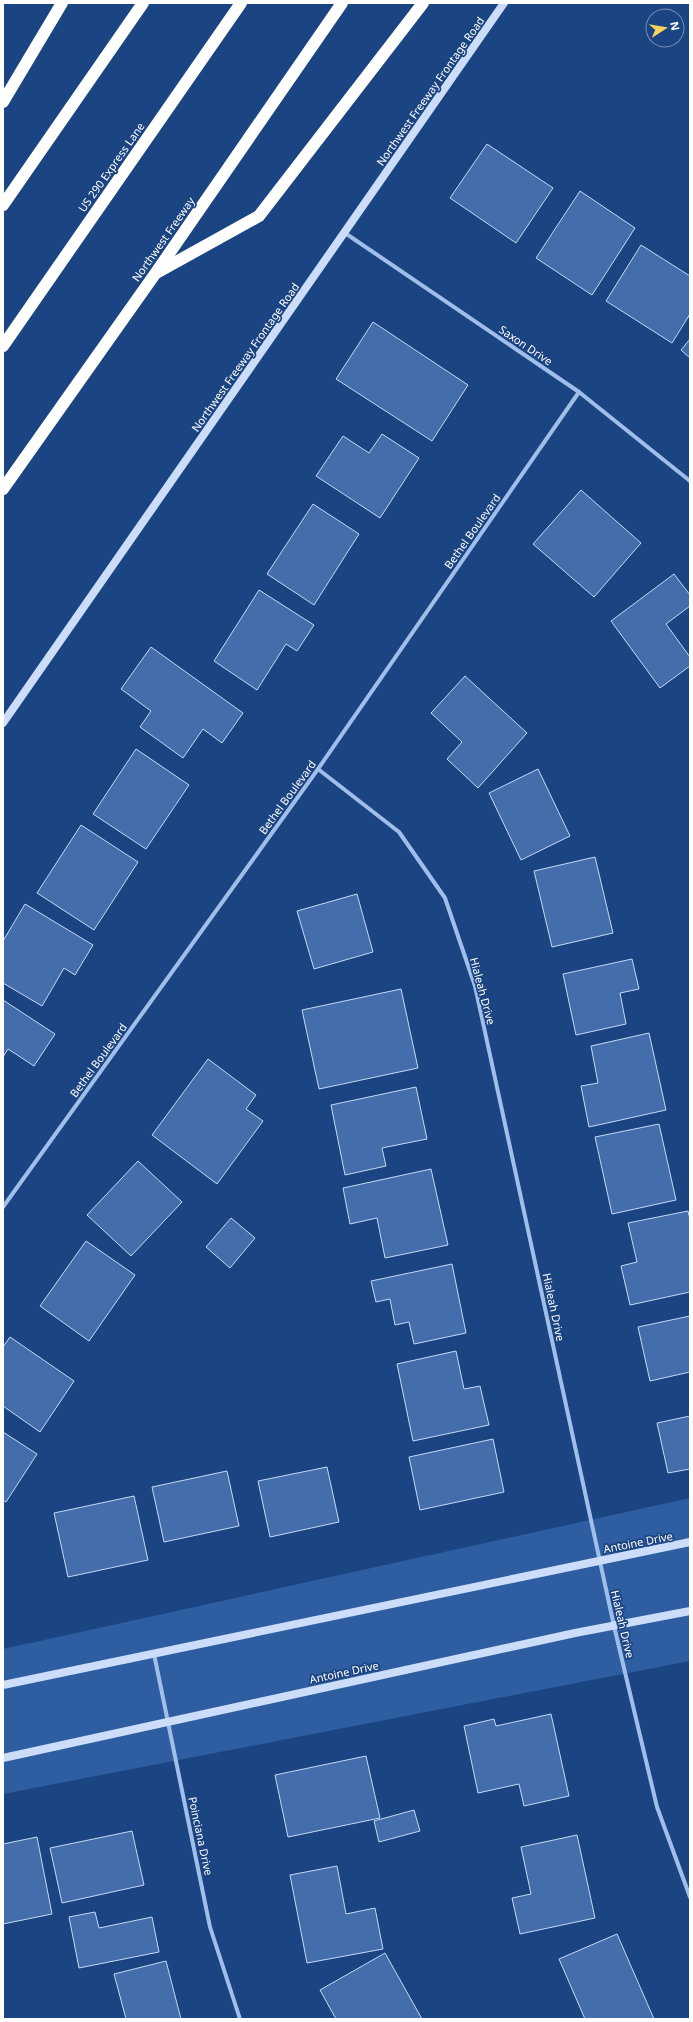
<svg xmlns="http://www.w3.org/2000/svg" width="693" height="2022" font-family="'Noto Sans',sans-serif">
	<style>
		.green { fill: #2e5da1 }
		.building { fill: #446eab; stroke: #c4daf8 }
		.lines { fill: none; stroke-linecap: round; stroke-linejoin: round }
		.street { stroke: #a0beea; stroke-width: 4 }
		.secondary { stroke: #cbddf8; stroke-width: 8 }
		.highway { stroke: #fff; stroke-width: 12 }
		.labels { text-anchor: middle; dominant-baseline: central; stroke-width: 3.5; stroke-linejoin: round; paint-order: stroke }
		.street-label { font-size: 11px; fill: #fff; stroke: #1b4482 }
	</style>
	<rect width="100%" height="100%" fill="#1b4482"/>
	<path class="green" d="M690,1498v163l-687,133v-145z"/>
	<g class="building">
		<path d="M487,144l66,44 -37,55 -66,-45z"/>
		<path d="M580,191l55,37 -43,67 -56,-37z"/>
		<path d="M641,245l49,31v38l-18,29 -66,-42z"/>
		<path d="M373,322l95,63 -36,56 -96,-62z"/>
		<path d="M690,339v19l-9,-8z"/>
		<path d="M382,434l37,24 -39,60 -64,-42 27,-40 26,17z"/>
		<path d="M581,490l60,53 -47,54 -61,-53z"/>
		<path d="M313,504l46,30 -45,71 -47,-31z"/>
		<path d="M674,574l16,21v11l-24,18 24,33v9l-30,22 -49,-67z"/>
		<path d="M259,590l55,35 -17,26 -11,-7 -29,46 -43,-29z"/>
		<path d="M151,647l92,66 -21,30 -19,-14 -20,29 -43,-31 11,-16 -30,-22z"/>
		<path d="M465,676l62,57 -49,55 -31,-29 15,-17 -31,-29z"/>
		<path d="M136,749l53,36 -43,64 -53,-35z"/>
		<path d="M538,769l32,67 -49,24 -32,-67z"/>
		<path d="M81,825l57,37 -44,68 -57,-37z"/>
		<path d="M595,857l18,76 -61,14 -18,-76z"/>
		<path d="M357,894l16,58 -59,17 -17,-58z"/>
		<path d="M25,904l68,41 -18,30 -11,-7 -22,38 -39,-23v-42z"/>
		<path d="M632,959l7,30 -19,4 6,31 -50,11 -13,-61z"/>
		<path d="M401,989l17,79 -99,21 -17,-79z"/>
		<path d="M3,1000l52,34 -21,32 -26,-17 -5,8z"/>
		<path d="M649,1033l17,77 -77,17 -8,-41 17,-3 -7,-37z"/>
		<path d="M208,1059l48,36 -10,14 17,12 -46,63 -65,-49z"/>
		<path d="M416,1087l11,52 -45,9 4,18 -41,9 -14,-70z"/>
		<path d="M659,1124l17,76 -64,14 -17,-77z"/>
		<path d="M138,1161l44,41 -51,54 -44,-41z"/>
		<path d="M431,1169l17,76 -63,13 -8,-40 -27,6 -7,-36z"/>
		<path d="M688,1211l2,9v72l-60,13 -9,-39 16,-4 -9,-39z"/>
		<path d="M231,1218l24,20 -25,30 -24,-21z"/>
		<path d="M86,1241l49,34 -46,66 -49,-35z"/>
		<path d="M452,1264l14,69 -52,11 -5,-22 -14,3 -5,-26 -14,3 -5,-21z"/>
		<path d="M690,1316v56l-40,9 -12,-54z"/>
		<path d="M10,1337l64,44 -34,51 -37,-26v-59z"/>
		<path d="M456,1351l8,38 16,-3 9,39 -76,16 -16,-77z"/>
		<path d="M690,1416v53l-22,4 -11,-50z"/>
		<path d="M3,1432l34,22 -31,48 -3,-2z"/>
		<path d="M493,1439l11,53 -84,18 -11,-53z"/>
		<path d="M327,1467l12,55 -69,15 -12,-56z"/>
		<path d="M227,1471l12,55 -75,16 -12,-55z"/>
		<path d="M134,1496l14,64 -80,17 -14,-64z"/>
		<path d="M551,1714l18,82 -45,10 -5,-22 -41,9 -14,-67 30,-7 2,7z"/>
		<path d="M366,1756l14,62 -92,19 -13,-62z"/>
		<path d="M414,1810l6,21 -41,11 -5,-21z"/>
		<path d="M132,1831l12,54 -82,18 -12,-55z"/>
		<path d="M577,1835l18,83 -75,16 -8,-36 19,-4 -10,-47z"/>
		<path d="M37,1837l15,77 -49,10v-80z"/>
		<path d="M337,1866l9,48 29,-6 8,41 -76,14 -17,-88z"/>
		<path d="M95,1912l4,16 53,-11 7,35 -80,16 -10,-51z"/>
		<path d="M617,1934l37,85h-69l-26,-60z"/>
		<path d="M385,1953l37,66h-86l-16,-29z"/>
		<path d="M166,1961l15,58h-55l-12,-45z"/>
	</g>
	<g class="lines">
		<g class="street">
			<path d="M345,233l234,159 111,89"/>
			<path d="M318,769l81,63 46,66 30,88 139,640 43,181 33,90"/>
			<path d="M3,1207l315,-438 261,-377"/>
			<path d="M154,1654l56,273 30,92"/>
		</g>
		<g class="secondary">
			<path d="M3,723l501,-720"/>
			<path d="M3,1685l687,-143"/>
			<path d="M3,1758l572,-125 115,-22"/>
		</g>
		<g class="highway">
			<path d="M3,102l59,-99"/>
			<path d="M3,205l140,-202"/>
			<path d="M158,272l101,-56 164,-213"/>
			<path d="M3,346l238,-343"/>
			<path d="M3,489l152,-215 187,-271"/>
		</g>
	</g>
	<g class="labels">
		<g class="street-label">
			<text transform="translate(430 91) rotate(-55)">Northwest Freeway Frontage Road</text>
			<text transform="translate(111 167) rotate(-55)">US 290 Express Lane</text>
			<text transform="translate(163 239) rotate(-55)">Northwest Freeway</text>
			<text transform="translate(526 345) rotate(34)">Saxon Drive</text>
			<text transform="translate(245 357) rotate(-55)">Northwest Freeway Frontage Road</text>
			<text transform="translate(472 531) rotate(-55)">Bethel Boulevard</text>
			<text transform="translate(287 797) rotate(-54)">Bethel Boulevard</text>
			<text transform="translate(483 991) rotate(75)">Hialeah Drive</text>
			<text transform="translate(98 1060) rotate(-54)">Bethel Boulevard</text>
			<text transform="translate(554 1307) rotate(78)">Hialeah Drive</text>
			<text transform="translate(638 1542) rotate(-11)">Antoine Drive</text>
			<text transform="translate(623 1624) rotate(77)">Hialeah Drive</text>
			<text transform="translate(344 1672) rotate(-12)">Antoine Drive</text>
			<text transform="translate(201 1836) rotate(78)">Poinciana Drive</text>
		</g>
	</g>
	<rect width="693" height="2022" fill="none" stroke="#ffffff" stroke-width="8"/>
	<g transform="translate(665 28) rotate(78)"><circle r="19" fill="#1b4482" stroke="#768fb4"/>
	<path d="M0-3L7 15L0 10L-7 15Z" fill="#fcd45d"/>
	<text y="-6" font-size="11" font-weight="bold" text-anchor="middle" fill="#ffffff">N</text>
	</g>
</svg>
